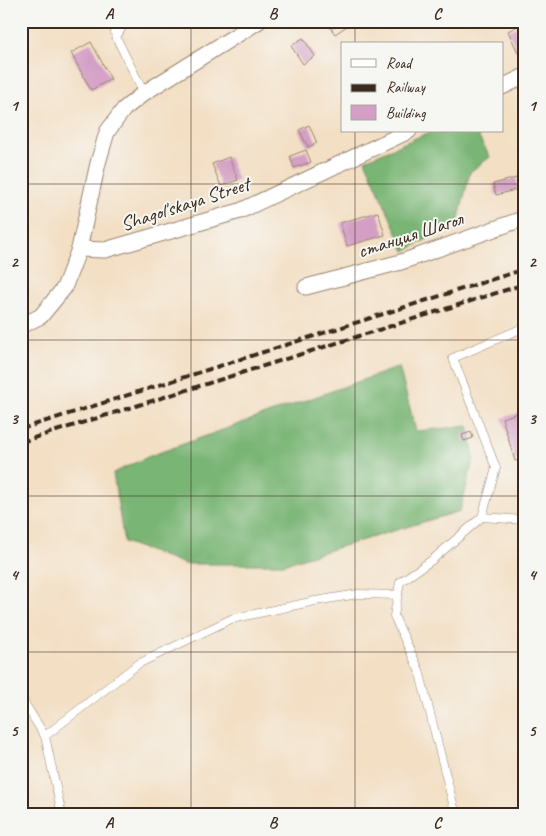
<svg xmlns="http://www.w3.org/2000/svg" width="546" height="836" font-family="Caveat,sans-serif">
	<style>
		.forest { fill: #79b574; stroke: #5a7049 }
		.building { fill: #d39fc5 }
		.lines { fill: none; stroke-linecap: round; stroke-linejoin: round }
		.lane-casing { stroke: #978471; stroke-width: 9 }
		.street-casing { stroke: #978471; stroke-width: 17 }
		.lane { stroke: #fff; stroke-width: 8 }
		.street { stroke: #fff; stroke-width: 15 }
		.rail { stroke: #3b2a1e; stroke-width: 4; stroke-dasharray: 8 4; stroke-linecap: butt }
		.grid { fill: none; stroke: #3b2a1e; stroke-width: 1; stroke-opacity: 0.55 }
		.labels { text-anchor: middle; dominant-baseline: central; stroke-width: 4; stroke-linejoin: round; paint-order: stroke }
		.street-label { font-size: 20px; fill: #3b2a1e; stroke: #f6f6f2 }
		.neatline { fill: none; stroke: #3b2a1e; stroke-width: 2 }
		.grid-label { font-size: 16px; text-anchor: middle; font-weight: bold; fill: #3b2a1e }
	</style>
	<rect width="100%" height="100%" fill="#f6f6f2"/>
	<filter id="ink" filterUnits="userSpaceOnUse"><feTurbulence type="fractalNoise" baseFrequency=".02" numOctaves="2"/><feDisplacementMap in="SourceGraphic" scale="10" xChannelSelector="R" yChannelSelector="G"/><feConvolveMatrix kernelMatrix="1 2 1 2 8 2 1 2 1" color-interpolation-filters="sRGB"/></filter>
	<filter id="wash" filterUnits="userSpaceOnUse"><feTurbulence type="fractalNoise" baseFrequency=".0096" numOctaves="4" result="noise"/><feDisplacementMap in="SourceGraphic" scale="20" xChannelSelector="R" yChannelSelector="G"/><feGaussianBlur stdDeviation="1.12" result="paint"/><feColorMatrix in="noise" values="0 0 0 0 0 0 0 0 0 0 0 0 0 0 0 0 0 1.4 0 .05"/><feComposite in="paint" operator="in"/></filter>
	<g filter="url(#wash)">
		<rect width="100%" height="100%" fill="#f3dfc4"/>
		<g class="forest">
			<path d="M432,131h43l15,26 -20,15 -12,50 -53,29 -40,-91z"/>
			<path d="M399,367l17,64 52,-5 6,31 -14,54 -177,53h-98l-61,-22 -11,-69 37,-17z"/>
		</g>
		<g id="blocks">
			<g class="building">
				<path d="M326,21h23l1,3 -15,10z"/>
				<path d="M524,23l1,29 -6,3 -11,-24z"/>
				<path d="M303,38l12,18 -12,8 -12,-18z"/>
				<path d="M91,42l20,37 -20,11 -20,-37z"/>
				<path d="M309,125l8,18 -9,4 -9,-17z"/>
				<path d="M306,150l5,12 -17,6 -4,-12z"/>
				<path d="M229,157l9,23 -17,6 -9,-22z"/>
				<path d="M516,178l3,11 -23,6 -3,-11z"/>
				<path d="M378,212l7,23 -38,11 -7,-23z"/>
				<path d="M525,411v47l-10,3 -13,-43z"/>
				<path d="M471,432l2,6 -9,3 -2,-6z"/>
			</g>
		</g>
	</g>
	<g filter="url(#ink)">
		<use href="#blocks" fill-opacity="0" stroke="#978471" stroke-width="1"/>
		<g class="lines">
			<g class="lane-casing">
				<g id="lane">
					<path d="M112,21l4,16 28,56"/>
					<path d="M116,37l10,-16"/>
					<path d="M482,517l43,3"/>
					<path d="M21,698l24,38"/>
					<path d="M62,815l-17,-79 93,-72 93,-45 84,-18 43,-7 40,1"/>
					<path d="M456,815l-37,-145 -25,-54 6,-34 32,-22 50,-43 14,-49 -43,-110 72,-31"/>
				</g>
			</g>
			<g class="street-casing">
				<g id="street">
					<path d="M502,87l23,-11"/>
					<path d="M79,249l26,1 135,-39 169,-80"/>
					<path d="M306,287l95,-25 124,-44"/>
					<path d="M21,326l20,-10 23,-28 15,-39 19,-86 9,-31 17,-23 20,-16 115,-72"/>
				</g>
			</g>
			<use href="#lane" class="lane"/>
			<use href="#street" class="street"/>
			<g class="rail">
				<path d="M21,429l504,-160"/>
				<path d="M21,442l504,-158"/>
			</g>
		</g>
	</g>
	<path class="grid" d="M191,21v794M355,21v23M355,131v684M21,184h504M21,340h504M21,496h504M21,652h504"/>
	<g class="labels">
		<g class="street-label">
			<text transform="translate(185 204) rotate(-18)">Shagol'skaya Street</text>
			<text transform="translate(410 235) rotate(-18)">станция Шагол</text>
		</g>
	</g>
	<rect width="546" height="836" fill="none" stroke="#f6f6f2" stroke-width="55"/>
	<rect x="341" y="42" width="162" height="90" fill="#f6f6f2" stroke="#aba49d"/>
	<rect x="351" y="59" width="25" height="8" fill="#ffffff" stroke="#aba49d"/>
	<text x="386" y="68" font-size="15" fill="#3b2a1e">Road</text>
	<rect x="351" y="84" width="25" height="8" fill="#3b2a1e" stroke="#aba49d"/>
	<text x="386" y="92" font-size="15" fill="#3b2a1e">Railway</text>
	<rect x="351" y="105" width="25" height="15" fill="#d39fc5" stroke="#aba49d"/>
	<text x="386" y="118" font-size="15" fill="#3b2a1e">Building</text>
	<rect x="28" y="28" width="490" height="780" class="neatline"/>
	<g class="grid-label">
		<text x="109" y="19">A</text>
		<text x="273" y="19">B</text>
		<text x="437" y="19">C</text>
		<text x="14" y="111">1</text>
		<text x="532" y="111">1</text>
		<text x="14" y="267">2</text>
		<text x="532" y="267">2</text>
		<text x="14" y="424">3</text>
		<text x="532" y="424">3</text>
		<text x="14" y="580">4</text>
		<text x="532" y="580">4</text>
		<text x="14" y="736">5</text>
		<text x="532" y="736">5</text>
		<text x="109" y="828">A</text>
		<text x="273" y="828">B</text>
		<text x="437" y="828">C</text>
	</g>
</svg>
